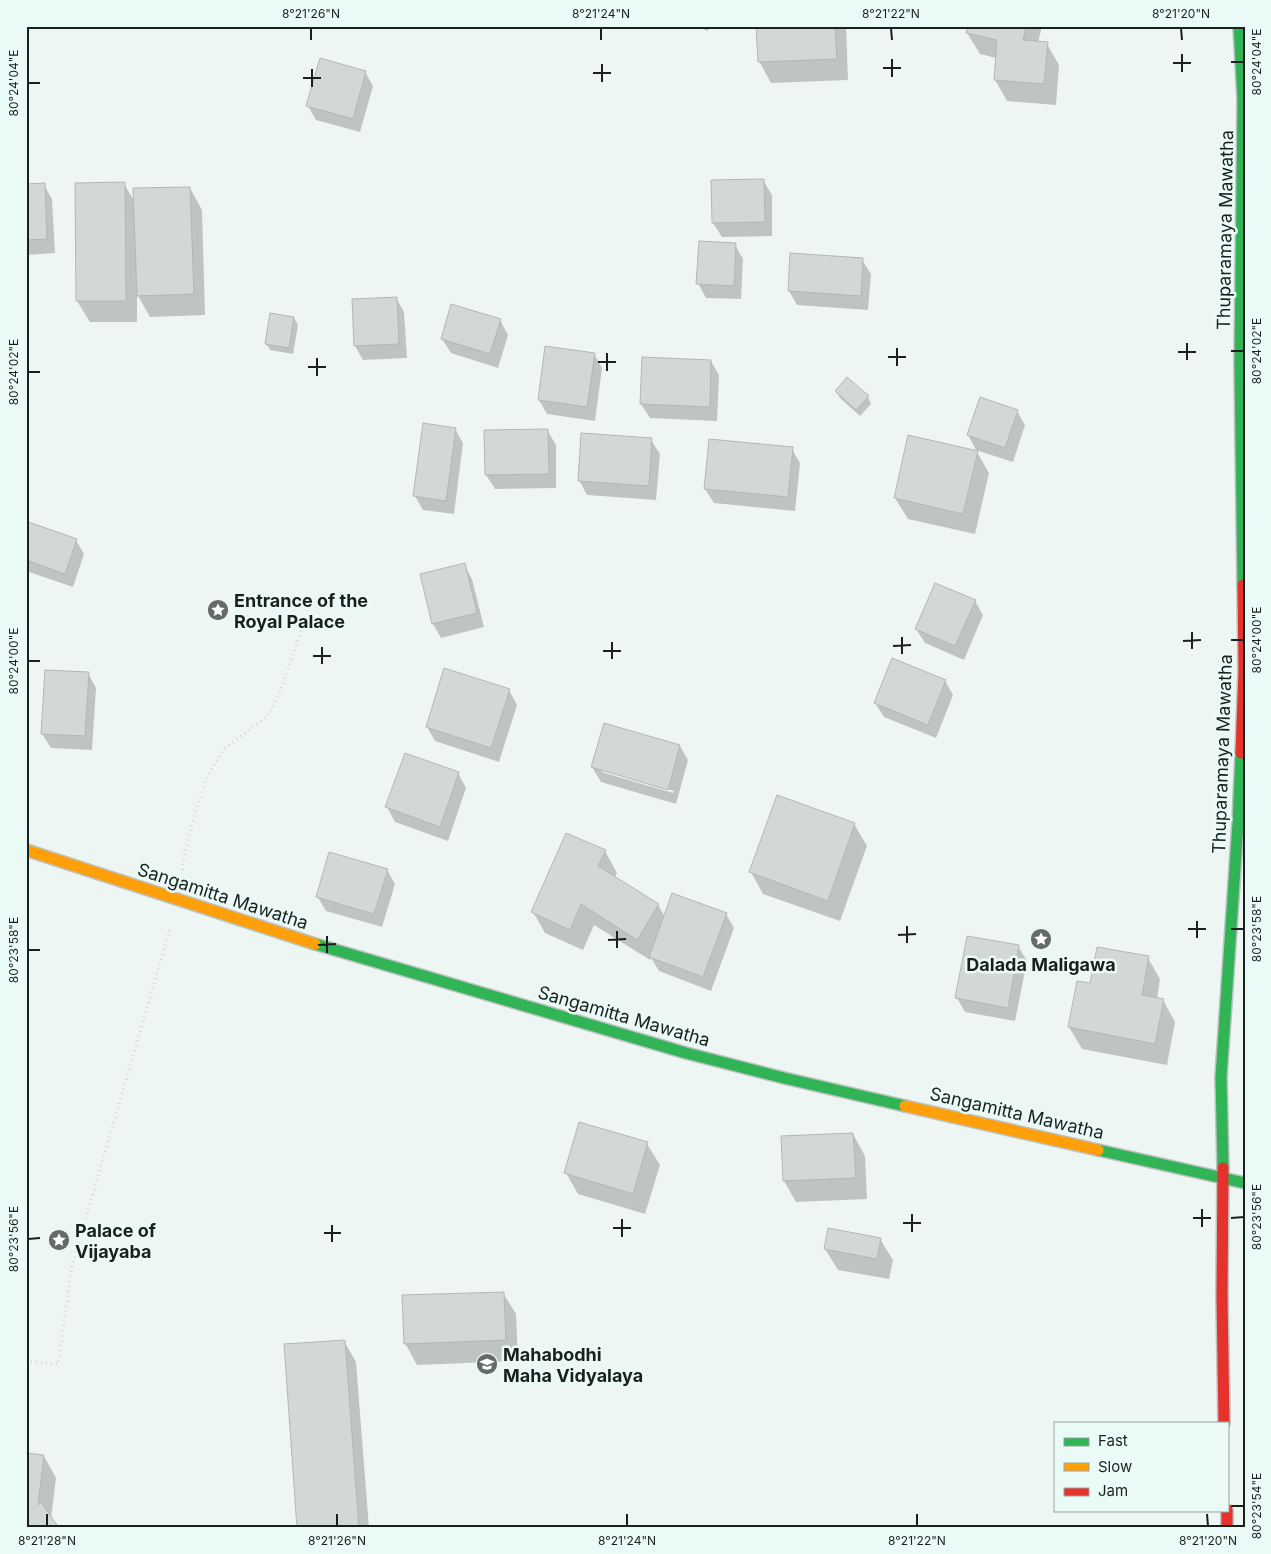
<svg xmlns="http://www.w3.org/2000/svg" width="1271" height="1554" font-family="Inter,sans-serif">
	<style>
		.shadow { fill: #0003; fill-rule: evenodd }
		.building { fill: #d2d8d7; stroke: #b2b8b6 }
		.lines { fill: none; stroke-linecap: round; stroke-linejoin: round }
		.fast-casing { stroke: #bbc2c0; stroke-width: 14 }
		.slow-casing { stroke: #bbc2c0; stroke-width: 14 }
		.jam-casing { stroke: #bbc2c0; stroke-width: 14 }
		.path { stroke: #d4d7d6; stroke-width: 3; stroke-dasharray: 1 4; stroke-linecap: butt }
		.fast { stroke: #30b455; stroke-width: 11 }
		.slow { stroke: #ff9f0a; stroke-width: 11 }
		.jam { stroke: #e5322d; stroke-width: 11 }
		.ticks { fill: none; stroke: #1a201e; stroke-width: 2 }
		.labels { text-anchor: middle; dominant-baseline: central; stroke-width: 5; stroke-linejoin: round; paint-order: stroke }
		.street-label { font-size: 18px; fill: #1a201e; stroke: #eafaf6 }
		.poi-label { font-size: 18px; font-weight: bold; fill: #1a201e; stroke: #eafaf6; text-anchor: start }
		.neatline { fill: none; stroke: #1a201e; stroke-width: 2 }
		.ticks-label { font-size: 12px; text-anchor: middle; fill: #1a201e }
	</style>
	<rect width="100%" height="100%" fill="#eef6f4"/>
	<g class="shadow">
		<path d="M695,26h15l-2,5z"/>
		<path d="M758,26h88l2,54 -77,3 -12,-22z"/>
		<path d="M969,26h73l-4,17 9,1 12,21 -3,40 -49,-4 -12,-21 1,-22 -16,-4 -13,-21z"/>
		<path d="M365,72l8,14 -13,46 -44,-12 -8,-14z"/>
		<path d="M763,180l9,15v41l-50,1 -9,-14z"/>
		<path d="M124,184l11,18 55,-14 12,22 3,105 -55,2 -13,-23v28h-47l-13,-21z"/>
		<path d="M26,185h18l8,14 3,54 -29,2z"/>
		<path d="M735,245l8,14 -2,40 -35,-1 -8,-15z"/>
		<path d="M862,260l9,14 -3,36 -71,-5 -8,-14z"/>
		<path d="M396,298l8,14 3,46 -44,2 -8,-14z"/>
		<path d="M294,318l4,7 -5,29 -23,-4 -4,-7z"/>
		<path d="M500,320l8,15 -10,33 -47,-15 -9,-14z"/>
		<path d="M594,354l8,14 -7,53 -48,-7 -8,-14z"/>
		<path d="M711,361l8,14 -2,46 -67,-3 -9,-14z"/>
		<path d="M836,391l32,6 3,7 -11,12 -20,-18z"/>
		<path d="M1017,411l8,14 -12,37 -37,-12 -8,-15z"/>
		<path d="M455,429l8,14 -9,71 -31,-4 -8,-14z"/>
		<path d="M547,430l9,15v43l-61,1 -9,-14z"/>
		<path d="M651,440l9,14 -4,46 -69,-5 -8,-15z"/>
		<path d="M710,441l82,8 8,14 -5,48 -81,-8 -9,-14z"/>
		<path d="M977,452l12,21 -14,61 -67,-15 -13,-21z"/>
		<path d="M26,522l50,18 8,14 -11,33 -47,-16z"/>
		<path d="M464,565l8,14 12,48 -43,11 -8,-14z"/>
		<path d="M975,601l8,14 -19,45 -39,-17 -9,-14z"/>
		<path d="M88,673l8,15 -4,62 -41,-2 -9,-14z"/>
		<path d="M945,681l8,14 -17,43 -52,-21 -9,-14z"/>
		<path d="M509,690l8,15 -18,57 -64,-21 -8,-14z"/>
		<path d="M680,746l8,14 -12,44 -75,-22 -9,-15zM602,769l72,22 -1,2 -71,-21z"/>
		<path d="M458,773l8,15 -18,53 -53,-19 -8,-15z"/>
		<path d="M854,824l13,22 -27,75 -77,-27 -12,-22z"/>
		<path d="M605,851l12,22 -2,4 43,28 7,12 61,-3 8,14 -23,63 -52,-20 -8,-13 -1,2 -56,-35 -11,25 -38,-17 -12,-21z"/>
		<path d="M387,870l8,14 -13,43 -56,-16 -9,-15z"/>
		<path d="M1018,946l9,15 -12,60 -50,-9 -8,-14z"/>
		<path d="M1148,958l12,21 -3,20 6,1 12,22 -8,43 -85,-16 -13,-22 22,-42z"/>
		<path d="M853,1134l12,22 2,43 -71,3 -12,-21z"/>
		<path d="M647,1144l13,21 -15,49 -67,-20 -12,-21z"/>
		<path d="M880,1239l13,21 -4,19 -51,-9 -13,-21z"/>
		<path d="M503,1293l13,21 2,47 -101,4 -12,-22z"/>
		<path d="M344,1341l12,21 13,166h-70z"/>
		<path d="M44,1456l12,22 -5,41 -25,9z"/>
	</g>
	<g class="building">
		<path d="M756,26h79l2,33 -79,3z"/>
		<path d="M968,26h58l-3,14 25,2 -4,42 -50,-4 3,-40 -31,-7z"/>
		<path d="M320,58l46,13 -13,48 -47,-13z"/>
		<path d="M764,179l1,43 -53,1 -1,-43z"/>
		<path d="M125,182l1,119h-50l-1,-118z"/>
		<path d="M45,183l2,56 -21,1v-56z"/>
		<path d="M190,187l4,107 -57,2 -4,-108z"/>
		<path d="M699,241l37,2 -2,43 -38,-2z"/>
		<path d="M790,253l73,5 -2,38 -73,-5z"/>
		<path d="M397,297l2,47 -45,2 -2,-47z"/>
		<path d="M451,304l50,15 -11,35 -49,-15z"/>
		<path d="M270,313l24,4 -5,31 -24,-4z"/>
		<path d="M545,346l50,7 -8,54 -49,-7z"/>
		<path d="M642,357l69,3 -1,47 -70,-3z"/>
		<path d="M847,377l22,19 -13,14 -21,-19z"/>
		<path d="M980,397l38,13 -13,38 -38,-13z"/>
		<path d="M423,423l33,5 -10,73 -33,-5z"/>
		<path d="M548,429l1,45 -64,1 -1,-45z"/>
		<path d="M581,433l71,5 -3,48 -71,-5z"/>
		<path d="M908,435l70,16 -15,63 -69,-16z"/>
		<path d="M709,439l84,8 -5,50 -84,-8z"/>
		<path d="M26,521l51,18 -12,35 -39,-14z"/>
		<path d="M465,563l12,50 -45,11 -12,-50z"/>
		<path d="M935,583l41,17 -21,46 -40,-17z"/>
		<path d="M892,658l54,22 -18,45 -54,-22z"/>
		<path d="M444,668l66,21 -19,59 -65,-21z"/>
		<path d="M45,670l44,2 -4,64 -44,-2z"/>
		<path d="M604,723l76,22 -12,45 -77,-23z"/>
		<path d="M405,753l54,19 -19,55 -55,-20z"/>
		<path d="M777,795l78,28 -27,78 -79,-29z"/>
		<path d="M566,833l40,17 -8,16 61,38 -22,36 -56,-36 -11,26 -39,-18z"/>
		<path d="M329,852l59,17 -14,45 -58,-17z"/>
		<path d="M672,893l55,20 -24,64 -54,-20z"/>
		<path d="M967,936l52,9 -11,63 -53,-10z"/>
		<path d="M1097,947l52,9 -7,39 22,4 -9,45 -87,-17 9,-46 13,2z"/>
		<path d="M579,1122l69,20 -15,52 -69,-21z"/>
		<path d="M853,1133l3,45 -73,3 -2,-45z"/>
		<path d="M828,1228l53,10 -4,21 -53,-10z"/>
		<path d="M504,1292l2,48 -102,4 -2,-49z"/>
		<path d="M345,1340l14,188h-62l-13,-184z"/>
		<path d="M26,1453l18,2 -6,50 3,-3 18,26h-33z"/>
	</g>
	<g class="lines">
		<g class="fast-casing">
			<g id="fast">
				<path d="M1239,26l4,73 -3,264 3,222"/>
				<path d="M315,944l371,109 98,25 121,28"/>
				<path d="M1098,1150l147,33"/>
				<path d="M1223,1168l-2,-91 17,-254 3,-70"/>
			</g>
		</g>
		<g class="slow-casing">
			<g id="slow">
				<path d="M26,850l289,94"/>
				<path d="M905,1106l193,44"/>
			</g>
		</g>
		<g class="jam-casing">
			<g id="jam">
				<path d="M1241,753l3,-82 -1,-86"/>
				<path d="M1223,1168l-1,128 2,127"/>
				<path d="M1227,1510v18"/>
			</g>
		</g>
		<g class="path">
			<path d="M182,870l3,-18 11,-42 11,-33 17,-28 44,-33 11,-21 25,-73"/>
			<path d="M26,1361l32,3 14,-99 98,-336"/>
		</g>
		<use href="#fast" class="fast"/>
		<use href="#slow" class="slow"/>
		<use href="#jam" class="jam"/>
	</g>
	<path class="ticks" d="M311,28v12M601,28v12M891,28l1,12M1181,28l1,12M1182,54v18M892,59v18M1231,62h13M1173,63h18M602,64v18M883,68h18M312,69v18M593,73h18M303,78h18M28,83h12M1187,343v17M897,348v18M1231,351h13M1178,352h18M607,353v18M888,357h18M317,358v18M598,362h18M308,367h18M28,372h12M1192,632v17M902,637v17M1231,640h13M1183,641l18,-1M612,642v17M893,646l18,-1M322,647v17M603,651h18M313,656h18M28,661h12M1197,921v17M907,926v17M1188,929h18M1231,929h13M617,931v17M898,935l18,-1M327,936v17M608,940l18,-1M318,945l18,-1M28,950h12M1202,1209v18M912,1214v18M1193,1218h18M1231,1218l13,-1M622,1219v18M903,1223h18M332,1225v17M613,1228h18M324,1233h17M28,1239l12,-1M1231,1506h13M47,1514v12M337,1514v12M627,1514v12M917,1514v12M1207,1514l1,12"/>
	<defs>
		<g id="sight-disc" transform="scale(1.125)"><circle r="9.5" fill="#646b69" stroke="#eafaf6"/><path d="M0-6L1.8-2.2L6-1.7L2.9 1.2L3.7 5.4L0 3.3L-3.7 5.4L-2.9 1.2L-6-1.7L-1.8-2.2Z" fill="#fff"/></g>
		<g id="school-disc" transform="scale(1.125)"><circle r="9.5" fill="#646b69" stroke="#eafaf6"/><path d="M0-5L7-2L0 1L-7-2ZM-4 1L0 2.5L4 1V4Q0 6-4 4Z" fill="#fff"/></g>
	</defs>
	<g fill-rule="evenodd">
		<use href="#sight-disc" x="218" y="610"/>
		<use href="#sight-disc" x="1041" y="939"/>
		<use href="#sight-disc" x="59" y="1240"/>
		<use href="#school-disc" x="487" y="1364"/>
	</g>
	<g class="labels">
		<g class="street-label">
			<text transform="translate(1225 230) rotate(-89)">Thuparamaya Mawatha</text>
			<text transform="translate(1222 754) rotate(-88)">Thuparamaya Mawatha</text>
			<text transform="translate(223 896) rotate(18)">Sangamitta Mawatha</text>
			<text transform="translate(624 1016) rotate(16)">Sangamitta Mawatha</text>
			<text transform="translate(1017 1113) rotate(13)">Sangamitta Mawatha</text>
		</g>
		<g class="poi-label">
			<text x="234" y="600">Entrance of the<tspan x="234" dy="21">Royal Palace</tspan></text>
			<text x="1041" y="964" text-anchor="middle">Dalada Maligawa</text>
			<text x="75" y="1230">Palace of<tspan x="75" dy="21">Vijayaba</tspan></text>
			<text x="503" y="1354">Mahabodhi<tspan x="503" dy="21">Maha Vidyalaya</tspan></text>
		</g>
	</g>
	<rect width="1271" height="1554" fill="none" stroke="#eafaf6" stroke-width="55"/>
	<rect x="1054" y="1422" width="175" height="90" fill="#eafaf6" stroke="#97a3a0"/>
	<rect x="1064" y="1438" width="25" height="8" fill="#30b455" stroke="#97a3a0"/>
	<text x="1098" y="1446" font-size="15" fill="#1a201e">Fast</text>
	<rect x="1064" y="1463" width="25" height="8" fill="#ff9f0a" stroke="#97a3a0"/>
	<text x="1098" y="1472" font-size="15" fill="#1a201e">Slow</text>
	<rect x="1064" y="1488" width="25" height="8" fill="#e5322d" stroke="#97a3a0"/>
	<text x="1098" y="1496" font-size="15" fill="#1a201e">Jam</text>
	<rect x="28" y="28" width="1216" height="1498" class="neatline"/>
	<g class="ticks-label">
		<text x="311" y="18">8°21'26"N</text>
		<text x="601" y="18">8°21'24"N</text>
		<text x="891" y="18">8°21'22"N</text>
		<text x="1181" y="18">8°21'20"N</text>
		<text transform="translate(1257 62) rotate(-90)" y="4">80°24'04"E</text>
		<text transform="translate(14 83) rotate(-90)" y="4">80°24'04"E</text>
		<text transform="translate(1257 351) rotate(-90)" y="4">80°24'02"E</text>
		<text transform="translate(14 372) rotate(-90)" y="4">80°24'02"E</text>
		<text transform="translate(1257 640) rotate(-90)" y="4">80°24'00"E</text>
		<text transform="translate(14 661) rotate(-90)" y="4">80°24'00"E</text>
		<text transform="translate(1257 929) rotate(-90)" y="4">80°23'58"E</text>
		<text transform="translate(14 950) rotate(-90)" y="4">80°23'58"E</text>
		<text transform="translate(1257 1217) rotate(-90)" y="4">80°23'56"E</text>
		<text transform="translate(14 1239) rotate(-90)" y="4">80°23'56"E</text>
		<text transform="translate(1257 1506) rotate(-90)" y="4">80°23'54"E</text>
		<text x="47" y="1545">8°21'28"N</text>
		<text x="337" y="1545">8°21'26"N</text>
		<text x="627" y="1545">8°21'24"N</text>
		<text x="917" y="1545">8°21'22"N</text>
		<text x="1208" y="1545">8°21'20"N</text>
	</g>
</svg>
